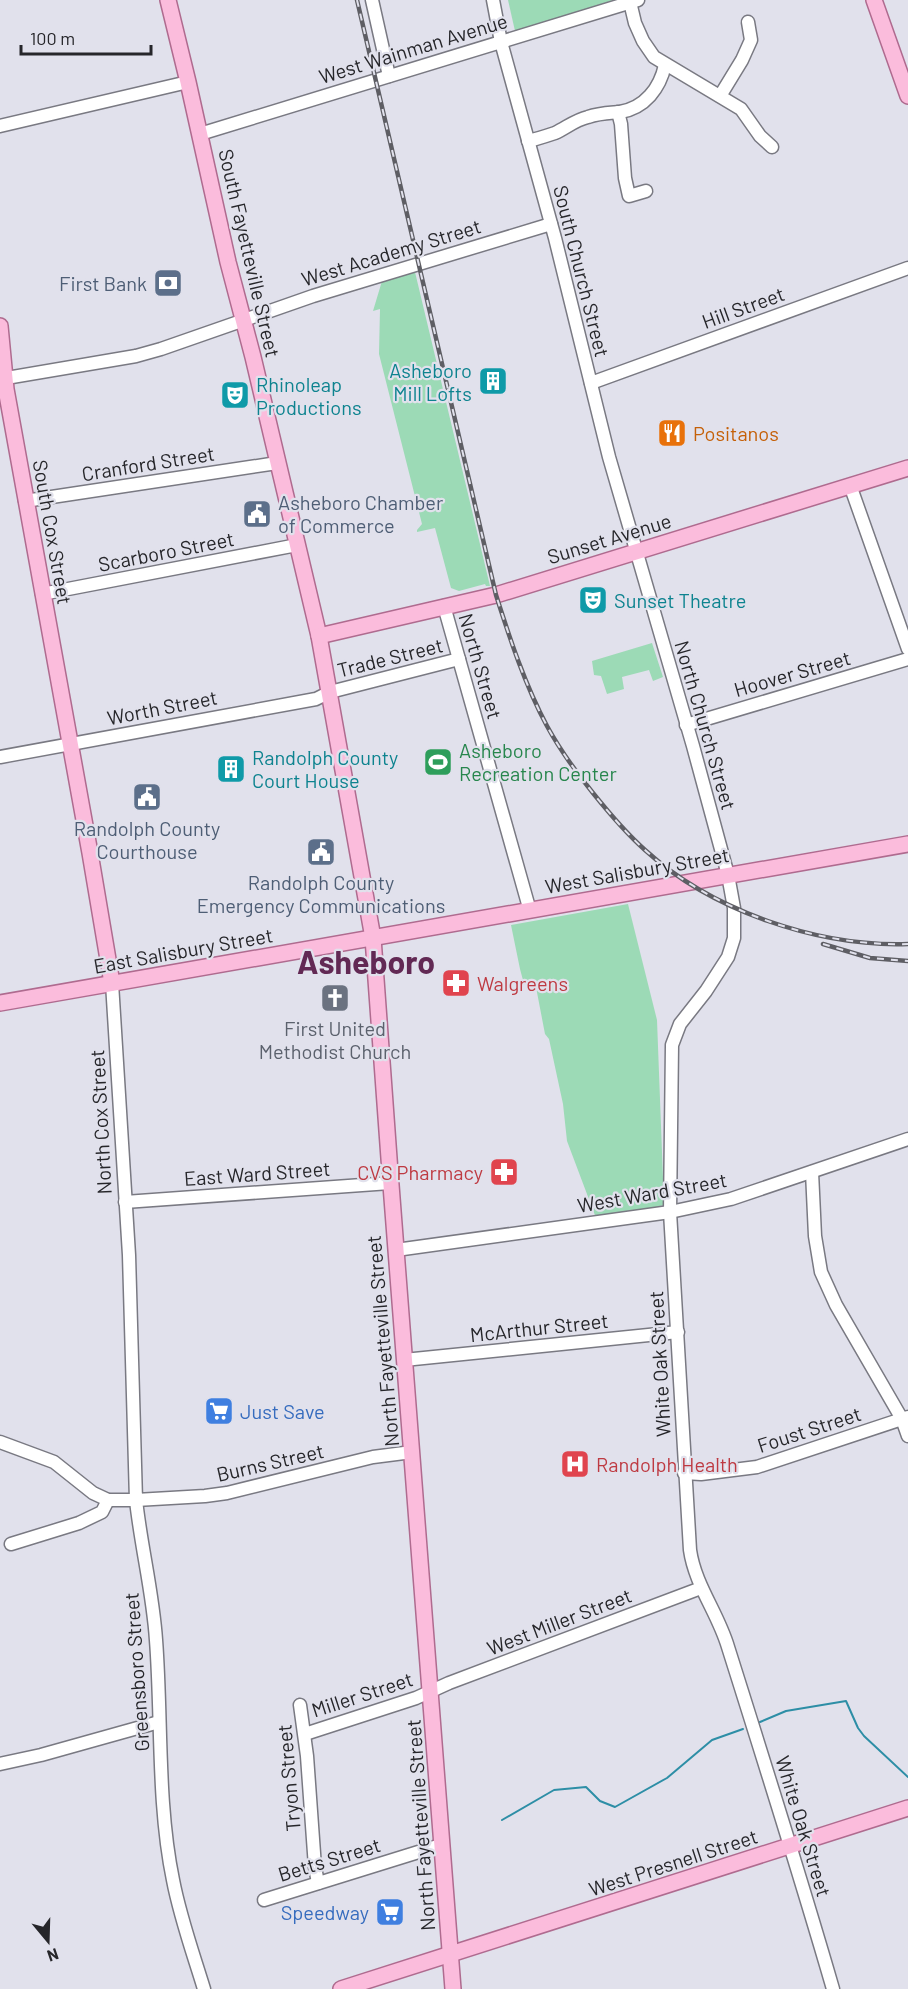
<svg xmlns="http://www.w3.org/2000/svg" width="908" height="1989" font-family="Barlow,sans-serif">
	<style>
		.green { fill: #9cdab6 }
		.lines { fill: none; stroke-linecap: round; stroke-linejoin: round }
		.stream { stroke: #2d8ea6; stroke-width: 2 }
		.minor-casing { stroke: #797982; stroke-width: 15 }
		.major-casing { stroke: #af6b8f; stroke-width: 18 }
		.minor { stroke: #fff; stroke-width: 12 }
		.major { stroke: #fbbcdc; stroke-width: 15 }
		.rail-casing { stroke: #5e5e64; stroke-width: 4.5 }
		.rail { stroke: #e1e1ec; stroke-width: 2; stroke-dasharray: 7; stroke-linecap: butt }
		.labels { text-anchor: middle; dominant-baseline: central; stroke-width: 4.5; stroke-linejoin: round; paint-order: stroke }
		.street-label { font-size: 20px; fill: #26262a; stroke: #e1e1ec }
		.service-label { font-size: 20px; fill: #4e5e75; stroke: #e1e1ec }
		.culture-label { font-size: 20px; fill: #0d838f; stroke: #e1e1ec; text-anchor: start }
		.food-label { font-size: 20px; fill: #c56008; stroke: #e1e1ec; text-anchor: start }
		.leisure-label { font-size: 20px; fill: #27864d; stroke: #e1e1ec; text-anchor: start }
		.health-label { font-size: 20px; fill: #be3a42; stroke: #e1e1ec; text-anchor: start }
		.worship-label { font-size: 20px; fill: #5b616d; stroke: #e1e1ec }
		.shop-label { font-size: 20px; fill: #366cbe; stroke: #e1e1ec; text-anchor: start }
		.town-label { font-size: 32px; font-weight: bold; fill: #622954; stroke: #e1e1ec }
	</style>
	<rect width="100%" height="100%" fill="#e1e1ec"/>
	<g class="green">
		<path d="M508,0h106l-99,31z"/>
		<path d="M415,272l75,314h-4l-1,-2 -26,7 -8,-3 -16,-60 -18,4v-2l5,-6 -43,-170 1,-45 -7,2 9,-30z"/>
		<path d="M652,643l11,34 -10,4 -4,-11 -27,7 2,12 -17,5 -6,-18 -7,-1 -2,-14z"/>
		<path d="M628,904l29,116 7,185 -21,6 -47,7 -29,-77 -4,-37 -14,-65 -4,-5 -10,-52 -11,2 -4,-15 -9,-44z"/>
	</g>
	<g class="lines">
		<g class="stream">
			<path d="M760,1722l26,-11 60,-10 12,27 6,8 44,41"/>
			<path d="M502,1820l52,-30 32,-3 14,14 15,6 52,-29 45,-38 31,-11"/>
		</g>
		<g class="minor-casing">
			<g id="minor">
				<path d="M372,0l17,76"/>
				<path d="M493,0l8,42 54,196 54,219 84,289 35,129 6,33v30l-6,19 -22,34 -26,33 -8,21 -2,167 20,338c5,35 28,63 38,97 36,114 72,228 105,342"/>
				<path d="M630,2l5,21 8,18 11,16 87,52 19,27 12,11"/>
				<path d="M720,96l22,-36 9,-20 -3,-18"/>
				<path d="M618,112l3,12 4,54 4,18 17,-5"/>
				<path d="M0,126l188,-44"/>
				<path d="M200,134l438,-134"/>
				<path d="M528,141c9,-2 18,-5 27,-8 11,-5 20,-13 33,-16 11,-4 21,-4 32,-5 25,-4 40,-24 45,-47"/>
				<path d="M0,379l136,-23 25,-7 152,-53 238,-72"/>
				<path d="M591,383l317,-115"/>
				<path d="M850,485l58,164"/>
				<path d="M25,501l252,-38"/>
				<path d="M42,594l255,-49"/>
				<path d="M444,606l86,305"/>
				<path d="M686,725l222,-66"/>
				<path d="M0,757l316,-58 14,-7 129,-33"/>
				<path d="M112,983l17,272 7,245 69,-4 22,-3 146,-36 39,-5"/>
				<path d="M812,1172l3,64 6,36 15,33 66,114 6,17"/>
				<path d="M125,1202l265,-19"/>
				<path d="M396,1250l274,-38 61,-13 177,-60"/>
				<path d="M404,1360l274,-28"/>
				<path d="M0,1442l54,20 39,31 15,7h28c5,47 17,93 20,140 6,78 1,163 17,240 7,37 20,73 31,109"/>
				<path d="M684,1473l17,1 56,-7 151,-50"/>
				<path d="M11,1544l68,-21 23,-11 6,-12"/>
				<path d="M300,1705l7,51 8,111 3,16"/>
				<path d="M305,1734l111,-36 33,-15 252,-95"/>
				<path d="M0,1764l41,-9 118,-33"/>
				<path d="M264,1900l177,-55"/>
			</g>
		</g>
		<g class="major-casing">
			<g id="major">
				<path d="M168,0l20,82 40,180 25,95 66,279 54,302 17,234 63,817"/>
				<path d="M874,0l34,96"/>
				<path d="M0,326l6,63 84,464 22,130"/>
				<path d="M319,636l177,-41 412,-127"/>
				<path d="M0,1003l908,-159"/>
				<path d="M341,1989l567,-181"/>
			</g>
		</g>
		<use href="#minor" class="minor"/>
		<use href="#major" class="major"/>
		<g class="rail-casing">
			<g id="rail">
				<path d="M357,0l139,595c14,44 29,90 51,131 13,24 29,46 46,67 16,20 33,40 52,57 67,61 173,97 263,94"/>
				<path d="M823,944l47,14 38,3"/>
			</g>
		</g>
		<use href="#rail" class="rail"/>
	</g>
	<defs>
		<g id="bank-square" transform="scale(1.5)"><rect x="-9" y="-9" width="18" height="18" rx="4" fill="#5c6f8a" stroke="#e1e1ec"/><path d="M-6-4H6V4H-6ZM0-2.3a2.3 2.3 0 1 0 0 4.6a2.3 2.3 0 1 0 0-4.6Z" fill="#fff"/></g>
		<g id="building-square" transform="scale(1.5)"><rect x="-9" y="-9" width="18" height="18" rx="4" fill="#0f9aa8" stroke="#e1e1ec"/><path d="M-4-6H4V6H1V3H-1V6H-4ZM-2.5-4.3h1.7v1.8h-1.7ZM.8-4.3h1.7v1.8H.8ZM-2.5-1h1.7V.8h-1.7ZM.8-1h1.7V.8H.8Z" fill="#fff"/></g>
		<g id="theatre-square" transform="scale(1.5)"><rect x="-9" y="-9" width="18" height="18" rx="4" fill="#0f9aa8" stroke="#e1e1ec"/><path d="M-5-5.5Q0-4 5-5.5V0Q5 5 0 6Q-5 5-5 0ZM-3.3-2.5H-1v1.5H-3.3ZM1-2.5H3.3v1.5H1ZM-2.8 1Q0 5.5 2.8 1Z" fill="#fff"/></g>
		<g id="restaurant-square" transform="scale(1.5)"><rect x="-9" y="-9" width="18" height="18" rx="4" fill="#e8710a" stroke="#e1e1ec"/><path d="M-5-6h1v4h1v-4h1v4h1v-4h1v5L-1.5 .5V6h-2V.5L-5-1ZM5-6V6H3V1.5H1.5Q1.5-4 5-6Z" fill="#fff"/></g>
		<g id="civic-square" transform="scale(1.5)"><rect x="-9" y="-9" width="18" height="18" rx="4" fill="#5c6f8a" stroke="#e1e1ec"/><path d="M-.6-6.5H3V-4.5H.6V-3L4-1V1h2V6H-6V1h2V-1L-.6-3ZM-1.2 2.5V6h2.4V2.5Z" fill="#fff"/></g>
		<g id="stadium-square" transform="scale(1.5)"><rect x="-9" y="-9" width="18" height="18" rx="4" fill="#2e9e5b" stroke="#e1e1ec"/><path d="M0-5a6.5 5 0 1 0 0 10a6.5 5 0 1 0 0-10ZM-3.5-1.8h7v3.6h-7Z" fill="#fff"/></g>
		<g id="pharmacy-square" transform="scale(1.5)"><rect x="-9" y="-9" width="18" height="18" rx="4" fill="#e0444e" stroke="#e1e1ec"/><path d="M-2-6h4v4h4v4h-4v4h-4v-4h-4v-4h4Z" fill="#fff"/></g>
		<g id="church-square" transform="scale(1.5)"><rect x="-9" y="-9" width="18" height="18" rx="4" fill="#6b7280" stroke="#e1e1ec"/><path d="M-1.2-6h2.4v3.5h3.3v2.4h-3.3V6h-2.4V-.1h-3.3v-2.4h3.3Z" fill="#fff"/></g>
		<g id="supermarket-square" transform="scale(1.5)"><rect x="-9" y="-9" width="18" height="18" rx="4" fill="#3f7fe0" stroke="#e1e1ec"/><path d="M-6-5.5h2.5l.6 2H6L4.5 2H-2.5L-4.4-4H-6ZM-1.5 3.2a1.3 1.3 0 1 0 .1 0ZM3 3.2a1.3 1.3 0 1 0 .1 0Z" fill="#fff"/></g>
		<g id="hospital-square" transform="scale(1.5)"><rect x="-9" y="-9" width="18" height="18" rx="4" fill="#e0444e" stroke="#e1e1ec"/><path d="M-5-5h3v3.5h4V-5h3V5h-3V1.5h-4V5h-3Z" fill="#fff"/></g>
	</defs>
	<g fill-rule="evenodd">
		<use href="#bank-square" x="168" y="283"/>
		<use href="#building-square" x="493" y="381"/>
		<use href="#theatre-square" x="235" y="395"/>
		<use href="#restaurant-square" x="672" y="433"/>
		<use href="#civic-square" x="257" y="514"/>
		<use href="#theatre-square" x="593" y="600"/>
		<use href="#stadium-square" x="438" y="762"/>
		<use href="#building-square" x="231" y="769"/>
		<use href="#civic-square" x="147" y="797"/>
		<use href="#civic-square" x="321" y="852"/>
		<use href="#pharmacy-square" x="456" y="983"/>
		<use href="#church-square" x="335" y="998"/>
		<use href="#pharmacy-square" x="504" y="1172"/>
		<use href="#supermarket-square" x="219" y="1411"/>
		<use href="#hospital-square" x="575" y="1464"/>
		<use href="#supermarket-square" x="390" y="1912"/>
	</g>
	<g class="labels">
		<g class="street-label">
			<text transform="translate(413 48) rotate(-17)">West Wainman Avenue</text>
			<text transform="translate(391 252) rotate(-17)">West Academy Street</text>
			<text transform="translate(250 253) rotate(77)">South Fayetteville Street</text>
			<text transform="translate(582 271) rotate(76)">South Church Street</text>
			<text transform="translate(743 307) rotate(-20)">Hill Street</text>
			<text transform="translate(148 463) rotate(-9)">Cranford Street</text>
			<text transform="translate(53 532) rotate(80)">South Cox Street</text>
			<text transform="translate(609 538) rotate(-17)">Sunset Avenue</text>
			<text transform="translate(166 551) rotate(-11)">Scarboro Street</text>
			<text transform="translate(390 657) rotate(-14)">Trade Street</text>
			<text transform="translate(481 666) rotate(74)">North Street</text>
			<text transform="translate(792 673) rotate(-16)">Hoover Street</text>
			<text transform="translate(162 707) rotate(-11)">Worth Street</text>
			<text transform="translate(706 725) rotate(74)">North Church Street</text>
			<text transform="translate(637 870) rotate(-10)">West Salisbury Street</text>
			<text transform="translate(183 950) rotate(-10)">East Salisbury Street</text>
			<text transform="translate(100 1122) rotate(-93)">North Cox Street</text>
			<text transform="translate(257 1173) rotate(-4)">East Ward Street</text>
			<text transform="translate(652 1192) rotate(-10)">West Ward Street</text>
			<text transform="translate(539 1327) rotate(-6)">McArthur Street</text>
			<text transform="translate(382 1341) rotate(-95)">North Fayetteville Street</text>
			<text transform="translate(659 1364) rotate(-93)">White Oak Street</text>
			<text transform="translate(809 1429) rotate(-18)">Foust Street</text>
			<text transform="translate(270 1462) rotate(-13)">Burns Street</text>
			<text transform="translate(559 1621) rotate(-21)">West Miller Street</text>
			<text transform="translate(136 1672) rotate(-94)">Greensboro Street</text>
			<text transform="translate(362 1694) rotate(-18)">Miller Street</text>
			<text transform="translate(288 1778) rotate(-95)">Tryon Street</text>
			<text transform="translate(420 1825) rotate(-94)">North Fayetteville Street</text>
			<text transform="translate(804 1826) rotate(73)">White Oak Street</text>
			<text transform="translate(329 1859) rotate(-17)">Betts Street</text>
			<text transform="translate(673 1862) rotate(-18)">West Presnell Street</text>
		</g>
		<g class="service-label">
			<text x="147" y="283" text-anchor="end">First Bank</text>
			<text x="278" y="502" text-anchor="start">Asheboro Chamber<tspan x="278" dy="23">of Commerce</tspan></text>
			<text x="147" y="828">Randolph County<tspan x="147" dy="23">Courthouse</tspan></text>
			<text x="321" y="882">Randolph County<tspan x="321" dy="23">Emergency Communications</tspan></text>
		</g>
		<g class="culture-label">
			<text x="472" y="370" text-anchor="end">Asheboro<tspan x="472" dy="23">Mill Lofts</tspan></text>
			<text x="256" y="384">Rhinoleap<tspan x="256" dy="23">Productions</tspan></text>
			<text x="614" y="600">Sunset Theatre</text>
			<text x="252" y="757">Randolph County<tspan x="252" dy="23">Court House</tspan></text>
		</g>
		<g class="food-label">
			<text x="693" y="433">Positanos</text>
		</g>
		<g class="leisure-label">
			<text x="459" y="750">Asheboro<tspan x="459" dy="23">Recreation Center</tspan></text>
		</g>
		<g class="health-label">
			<text x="477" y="983">Walgreens</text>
			<text x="483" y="1172" text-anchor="end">CVS Pharmacy</text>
			<text x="596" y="1464">Randolph Health</text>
		</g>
		<g class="worship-label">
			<text x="335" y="1028">First United<tspan x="335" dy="23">Methodist Church</tspan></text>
		</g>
		<g class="shop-label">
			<text x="240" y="1411">Just Save</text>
			<text x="369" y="1912" text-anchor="end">Speedway</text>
		</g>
		<g class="town-label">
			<text x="366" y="961">Asheboro</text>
		</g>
	</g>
	<g transform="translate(48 1941) rotate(161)" stroke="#e1e1ec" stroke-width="4.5" paint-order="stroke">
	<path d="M0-4.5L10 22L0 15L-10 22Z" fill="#26262a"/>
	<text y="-9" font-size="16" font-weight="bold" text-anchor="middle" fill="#26262a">N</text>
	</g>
	<path d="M21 45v9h130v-9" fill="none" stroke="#26262a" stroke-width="3"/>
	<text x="30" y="45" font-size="18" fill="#26262a" stroke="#e1e1ec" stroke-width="4.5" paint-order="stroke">100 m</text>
</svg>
